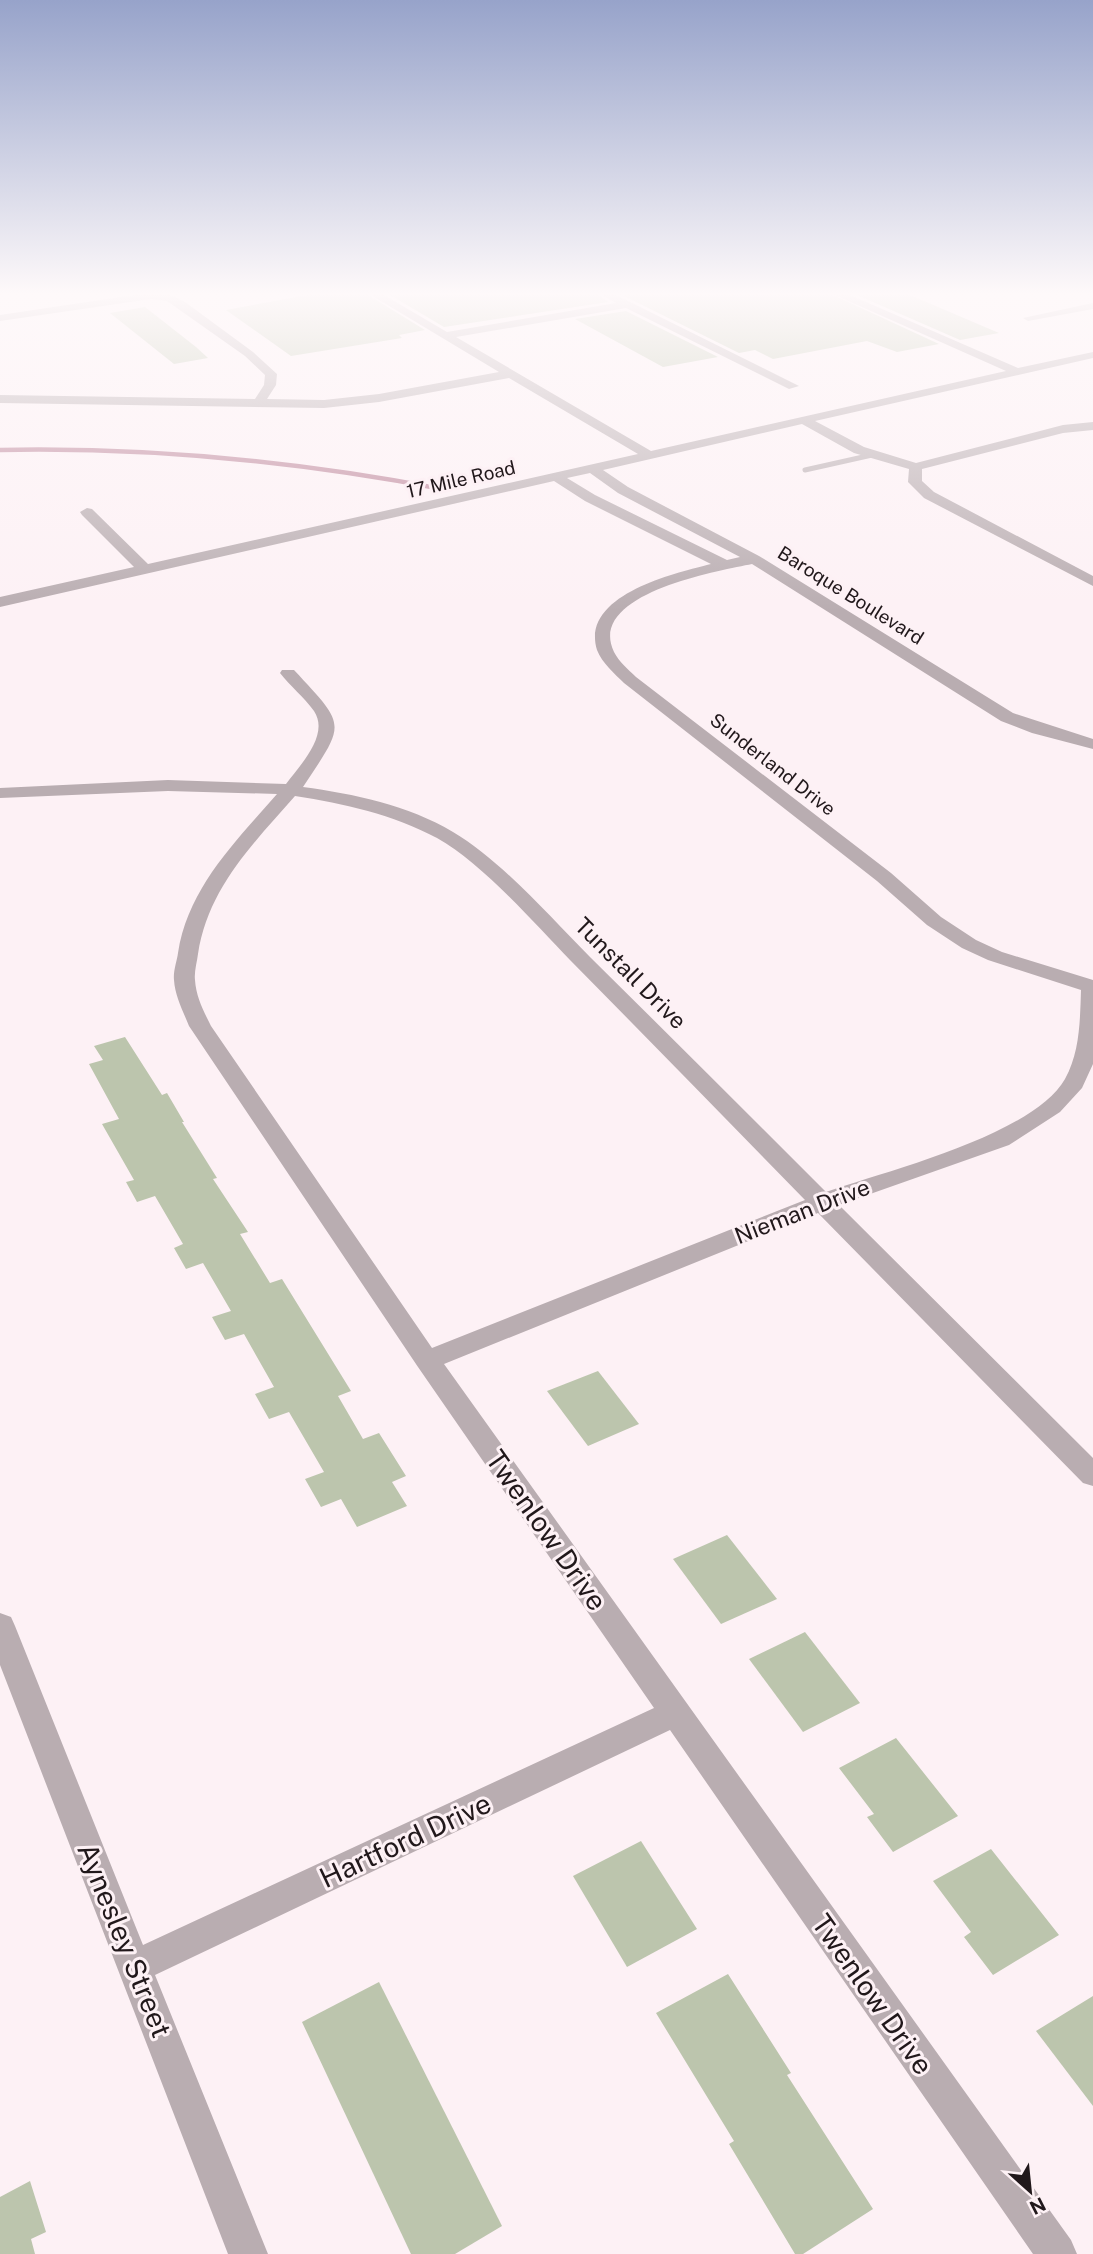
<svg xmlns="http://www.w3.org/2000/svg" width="1093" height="2254" font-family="'Public Sans',sans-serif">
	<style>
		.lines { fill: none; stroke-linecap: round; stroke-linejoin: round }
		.stream { stroke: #bf899d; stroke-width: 4.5 }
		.building { fill: #bcc5ad }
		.lane { stroke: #b9adb1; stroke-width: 5 }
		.street { fill: #b9adb1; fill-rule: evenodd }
		.labels { text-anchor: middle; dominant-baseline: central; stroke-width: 6; stroke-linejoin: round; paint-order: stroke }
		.far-street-label { font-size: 19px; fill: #21181b; stroke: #fdf1f5 }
		.street-label { font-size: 23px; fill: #21181b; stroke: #fdf1f5 }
		.near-street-label { font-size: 28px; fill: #21181b; stroke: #fdf1f5 }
	</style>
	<rect width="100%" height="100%" fill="#fdf1f5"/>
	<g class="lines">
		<path class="stream" d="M0,450c150,-3 295,11 442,39"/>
	</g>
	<g class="building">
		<path d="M307,295h61l57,35 -26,5 3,3 -111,18 -65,-46z"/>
		<path d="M390,295h209l9,7 -164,25z"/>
		<path d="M622,295h211l106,49 -42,8 -30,-11 -94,18 -18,-9 -16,3z"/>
		<path d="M857,295h53l89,38 -39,7z"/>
		<path d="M145,307l51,40 12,11 -34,6 -64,-51z"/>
		<path d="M626,311l92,46 -55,10 -88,-48z"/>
		<path d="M125,1037l37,58 5,-2 17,29h-2l35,56 -4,1 35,53 -8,2 30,49 12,-4 69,112 -13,5 25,43 16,-6 27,43 -14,6 15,24 -50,21 -16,-28 -20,8 -16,-28 19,-7 -35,-60 -20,7 -14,-25 19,-7 -30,-53 -19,6 -13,-23 19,-6 -28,-48 -17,6 -12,-21 9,-4 -28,-48 -18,6 -11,-20 8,-2 -32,-56 17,-5 -30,-55 14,-4 -9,-14z"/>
		<path d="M598,1371l41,53 -51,22 -41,-55z"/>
		<path d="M727,1535l50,64 -56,25 -48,-65z"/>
		<path d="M805,1632l55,71 -57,29 -54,-73z"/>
		<path d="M896,1738l62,78 -65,36 -26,-35 7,-3 -35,-46z"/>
		<path d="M641,1841l56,88 -70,38 -54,-91z"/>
		<path d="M991,1849l68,86 -66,40 -29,-38 7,-5 -38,-51z"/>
		<path d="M728,1974l63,99 -4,2 86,134 -70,45h-8l-66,-110 5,-3 -78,-128z"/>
		<path d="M379,1982l123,244 -47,28h-44l-109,-232z"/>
		<path d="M1093,1996v110l-57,-75z"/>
		<path d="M30,2181l16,51 -15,7 4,15h-35v-57z"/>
	</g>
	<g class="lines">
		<path class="lane" d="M805,470l67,-15"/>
		<g class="street">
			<path d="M134,295h37l14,7 68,50 24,22 -1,11 -9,14 57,1 55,-6 120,-22 -128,-77h13l63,37 169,-29 -14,-8h14l183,91 -10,3 -163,-81 -170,29 195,114 355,-80 -171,-76h15l168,73 75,-16v6l-278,63 49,26 52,16 147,-38 30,-3v8l-30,3 -141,36v12l12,11 159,84v10l-169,-88 -16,-16 1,-13 -55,-16 -52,-29 -199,46 25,17 131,69 254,157 80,26v10l-61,-16 -31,-12 -249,-157c-35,7 -166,30 -138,88 5,10 14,17 22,25l255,196 50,44 35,23 26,12 91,28v84l-11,24 -22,24 -51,33 -170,60 254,253v28l-10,-3 -265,-270 -374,151 627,876 6,14h-44l-363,-524 -515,245 113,279h-40l-228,-589v-52l11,4 4,9 128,319 511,-237 -236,-341 -229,-341c-6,-15 -14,-30 -15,-46 -1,-9 3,-19 4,-27 10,-65 57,-111 99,-159l-109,-3 -168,7v-10l168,-8 118,4c14,-19 44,-49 28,-73 -10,-14 -24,-25 -34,-38l2,-3h12c53,57 52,52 9,117 51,7 105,18 150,45 49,29 97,85 137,125 79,78 158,157 236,235 61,-21 207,-57 239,-113 15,-27 15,-59 16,-89l-93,-30 -26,-12 -35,-23 -50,-44 -253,-198c-9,-9 -22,-20 -27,-33 -17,-55 78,-77 114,-86l-126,-63 -31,-20 -554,126v-10l134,-30 -52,-52 -2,-3 7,-4 5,1 56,55 490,-110 -129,-76 -130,24 -55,6 -324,-5v-8l255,4 9,-14 1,-10 -20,-19 -78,-55 -16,-2 -151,22v-6zM590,473l28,20 122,64 -13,3 -132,-65 -28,-17zM295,796c50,8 97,18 142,42 44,24 98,86 133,122 79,80 157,160 235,240l-373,148 -221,-322c-7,-14 -15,-29 -16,-46 -1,-8 2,-18 3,-26 10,-66 55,-110 97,-158z"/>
			<path d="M1093,303v6l-65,12 -5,-3z"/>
		</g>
	</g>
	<linearGradient id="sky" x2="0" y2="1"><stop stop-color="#97a3ca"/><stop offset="0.48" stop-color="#fef9fa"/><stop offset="1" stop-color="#fef9fa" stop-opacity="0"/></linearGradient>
	<rect width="1093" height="611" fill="url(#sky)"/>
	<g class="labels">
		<g class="far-street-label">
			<text transform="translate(461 479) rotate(-13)">17 Mile Road</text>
			<text transform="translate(851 595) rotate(32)">Baroque Boulevard</text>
			<text transform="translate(773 764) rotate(38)">Sunderland Drive</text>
		</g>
		<g class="street-label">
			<text transform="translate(631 973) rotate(45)">Tunstall Drive</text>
			<text transform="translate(802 1211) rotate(-21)">Nieman Drive</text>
		</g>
		<g class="near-street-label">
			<text transform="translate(547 1530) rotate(55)">Twenlow Drive</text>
			<text transform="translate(405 1840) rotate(-25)">Hartford Drive</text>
			<text transform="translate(125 1940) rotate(68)">Aynesley Street</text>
			<text transform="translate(873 1994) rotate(55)">Twenlow Drive</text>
		</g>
	</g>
	<g transform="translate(1030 2191) rotate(153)" stroke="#fdf1f5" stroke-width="5" paint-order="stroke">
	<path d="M0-5L12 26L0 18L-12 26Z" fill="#21181b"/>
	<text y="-10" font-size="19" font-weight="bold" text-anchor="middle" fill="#21181b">N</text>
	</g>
</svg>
